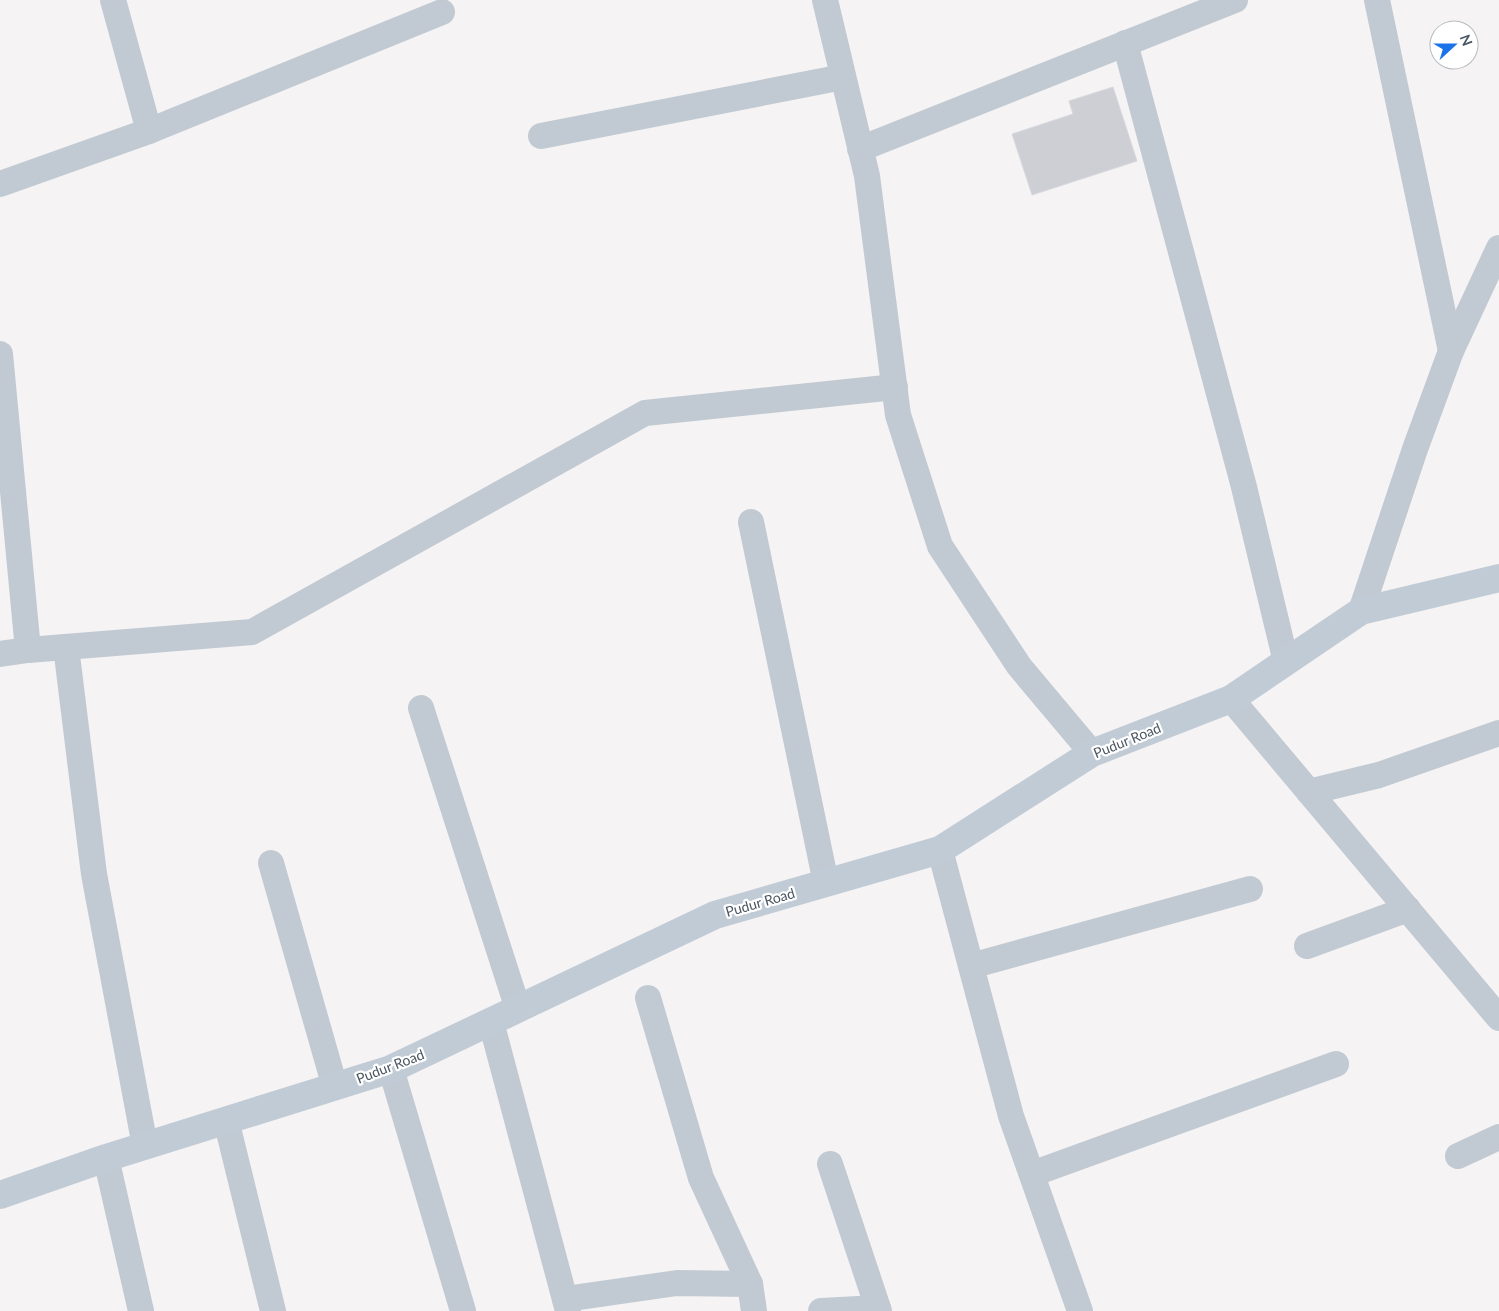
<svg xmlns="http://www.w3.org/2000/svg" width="1499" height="1311" font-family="Lato,sans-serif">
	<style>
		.building { fill: #cdcfd5; stroke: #d7d9de }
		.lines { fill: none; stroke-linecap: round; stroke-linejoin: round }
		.street { stroke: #c1cad2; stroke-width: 26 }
		.secondary { stroke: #c1cbd6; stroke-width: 28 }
		.labels { text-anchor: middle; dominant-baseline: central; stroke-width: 4.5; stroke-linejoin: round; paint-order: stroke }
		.street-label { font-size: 14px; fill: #4a5661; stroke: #fff }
	</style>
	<rect width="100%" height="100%" fill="#f5f3f3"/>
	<path class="building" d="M1113,87l24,74 -105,34 -20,-61 61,-20 -4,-13z"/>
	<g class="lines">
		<g class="street">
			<path d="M825,0l42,176 31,239 42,131 79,120 73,87"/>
			<path d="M1377,0l74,351"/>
			<path d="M1125,43l119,444 42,175"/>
			<path d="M149,131l293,-119"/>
			<path d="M541,136l302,-59"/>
			<path d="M860,149l375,-149"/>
			<path d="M0,184l149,-53 -36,-131"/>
			<path d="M0,354l28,296"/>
			<path d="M751,522l75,361"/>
			<path d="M1361,611l54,-162 36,-98 48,-103"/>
			<path d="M66,647l28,227 51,272"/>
			<path d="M0,654l28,-4 224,-18 393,-219 250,-26"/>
			<path d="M1231,699l268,319"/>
			<path d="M421,708l97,301"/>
			<path d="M1309,792l70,-17 120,-42"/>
			<path d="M940,850l71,266 69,195"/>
			<path d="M271,863l64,224"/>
			<path d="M1307,946l101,-37"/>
			<path d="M971,966l279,-77"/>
			<path d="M648,998l53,180 49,106 4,27"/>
			<path d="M491,1022l77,289"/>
			<path d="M391,1069l72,242"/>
			<path d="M226,1120l47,191"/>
			<path d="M1458,1156l41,-19"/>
			<path d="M106,1158l35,153"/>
			<path d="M830,1164l49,147"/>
			<path d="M1032,1174l304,-110"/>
			<path d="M565,1299l112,-16 73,1"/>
			<path d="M821,1311l57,-3"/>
		</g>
		<path class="secondary" d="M0,1195l106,-37 285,-89 324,-154 225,-65 152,-97 139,-54 130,-88 138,-33"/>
	</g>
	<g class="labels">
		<g class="street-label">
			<text transform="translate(1127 740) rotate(-22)">Pudur Road</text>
			<text transform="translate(760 902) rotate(-16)">Pudur Road</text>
			<text transform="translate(390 1066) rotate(-21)">Pudur Road</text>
		</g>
	</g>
	<g transform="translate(1454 45) rotate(69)"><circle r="24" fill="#ffffff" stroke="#b7bbc0"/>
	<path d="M0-4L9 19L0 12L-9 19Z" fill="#1a73e8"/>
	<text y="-8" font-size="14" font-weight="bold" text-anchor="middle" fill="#4a5661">N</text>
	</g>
</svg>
